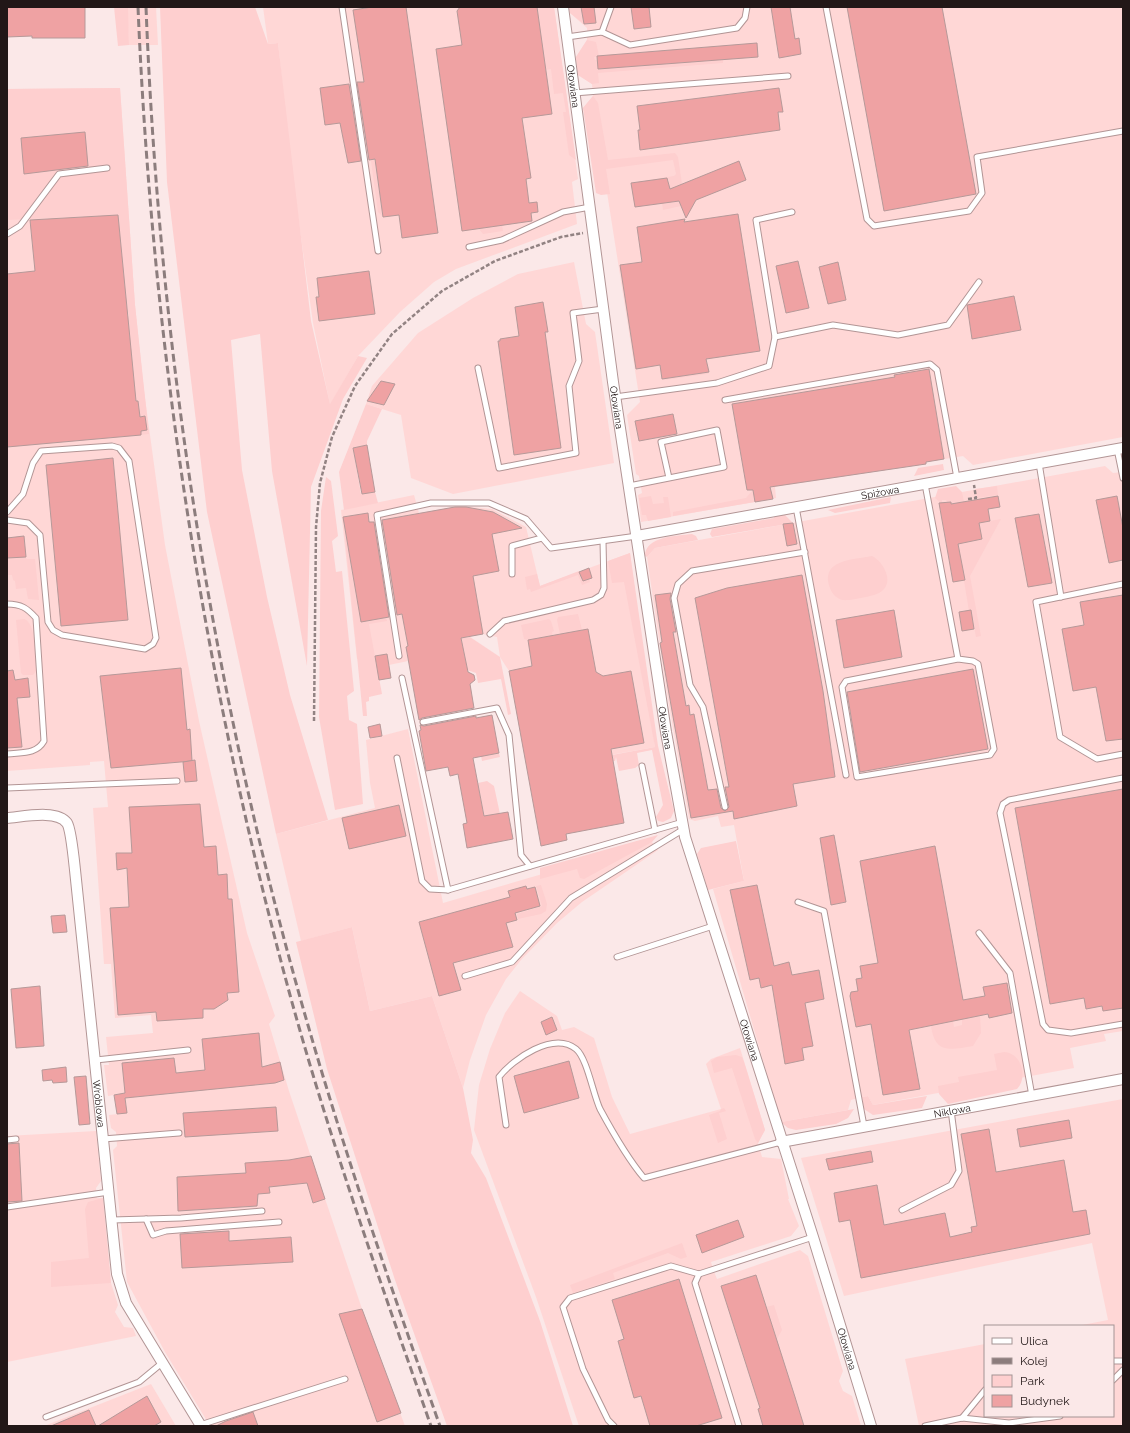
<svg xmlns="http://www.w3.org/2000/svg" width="1130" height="1433" font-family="Raleway,sans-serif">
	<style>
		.built { fill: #ffd7d6 }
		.green { fill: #fecfcf }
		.building { fill: #efa2a3; stroke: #b69999 }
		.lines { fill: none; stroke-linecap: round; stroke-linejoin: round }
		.lane-casing { stroke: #b29595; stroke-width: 7 }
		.street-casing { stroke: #b29595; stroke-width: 12 }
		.path { stroke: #928383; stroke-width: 2.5; stroke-dasharray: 4 2; stroke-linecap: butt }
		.lane { stroke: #fff; stroke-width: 5 }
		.street { stroke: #fff; stroke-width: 10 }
		.rail { stroke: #8c7d7d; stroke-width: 3; stroke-dasharray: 8 4; stroke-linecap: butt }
		.labels { text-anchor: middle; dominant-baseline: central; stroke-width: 3; stroke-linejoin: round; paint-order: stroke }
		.street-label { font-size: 10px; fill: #221717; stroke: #fbe8e8 }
	</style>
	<rect width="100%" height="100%" fill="#fbe8e8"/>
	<g class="built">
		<path d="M127,7h29l2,38h-29z"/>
		<path d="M263,7h291l24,172 -6,3 5,42 -121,45 -22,13 -34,30 -42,44 -28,49 -17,-82 -22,-157 -13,-123 -10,1z"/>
		<path d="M569,7h554v430l-150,28 -10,-9 -37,6v2l-151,23 1,11 -135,24 -3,-27 4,-2 -3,-17 -3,-2 -9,-59 13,-13 -37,-235 -20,-59 10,-12 -1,-12 -14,-9 -2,-18 11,-17v-12l-17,-15z"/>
		<path d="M120,88l15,217 9,86 21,154 34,176 48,212 28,83 -6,8 20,67 73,218 43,117h-195l-45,-74 -38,-70 -14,-132 4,-4 -1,-14 -5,-4 -2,-13 18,-2 -2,-20 -17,3 -4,-31h5l-3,-28 47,-4 -2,-18 -36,3 -4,-54h-7l-11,-156 15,-1 -4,-46 -14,1v3l-83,6v-682z"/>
		<path d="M574,262l12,62 9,8 19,131 -161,31 -42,-16 -10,-63 -35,-11 6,-18 46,-53 55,-35 45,-24z"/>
		<path d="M1105,466l8,7 10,-1v559l-19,3 2,7 -36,7 4,20 -201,37 -5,-9 -6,1 -11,3 -3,10 -67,12 -68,-233 31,-8 -10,-56 -13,2 -3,-11 -23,5 -6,-2 -23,-131 -19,-131 8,-9z"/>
		<path d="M414,495l5,18 41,-7 32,3 34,18 14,59 90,-33 25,194 -128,23 -18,-99 -9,-14 -3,-20 -14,-3 -77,13 2,14 -19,4 -3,-11 -29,5 -16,-149z"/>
		<path d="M408,729l35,174 209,-61 6,8 -76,52 -25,21 -36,37 -15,19 -20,36 -16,45 -7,28 -31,-92 -62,15 -18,-84 -51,14 -25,-107 99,-26 -5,-25 -4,-43z"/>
		<path d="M520,991l37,25 5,14 12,-3 20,11 18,59 18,37 91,-25 -15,-45 5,-5 29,-11 25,82 -7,13 4,14 19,2 8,40h-1l11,27 -8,10 -80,26 2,7 4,10 83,-29 8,6 35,115 -4,10 4,10 9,5 9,30h-282l-43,-129 -62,-167 5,-45 11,-36 15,-36z"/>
		<path d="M1123,1099v327h-204l-14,-67 80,-15v72h128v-90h-36l31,-6 -16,-77 -248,53 -43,-138z"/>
		<path d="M96,1131l5,50 -5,7 1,10h6l8,85 7,22 -3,7 9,15 9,1 3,8 -129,26v-226z"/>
		<path d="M151,1384l25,42h-132z"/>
	</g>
	<g class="green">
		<path d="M114,7h14l1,38 -11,1z"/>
		<path d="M160,7h95l13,37 10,-1 33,278 19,83 28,-48 9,2 -24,41 -32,88 -4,179 -35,-195 -12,-137 -29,6 11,130 25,127 23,98 38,125 -52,14 -69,-322 -40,-330z"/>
		<path d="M537,7h17l22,153 -7,-5 -6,-43h3l-3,-19 -9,1 -3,-25 -6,1z"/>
		<path d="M569,7h12l3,17 -14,-11z"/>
		<path d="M587,40l9,2 3,14 -5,1 1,3h2l1,9 125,-9v3l-125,10 1,10 -7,1 -14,-9 -2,-18z"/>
		<path d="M120,88l15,217 14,129 -10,1v-4l7,-1 -1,-13h-7l-2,-17 -129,11 122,-95 -2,-11v5l-9,-95 -111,5v-131z"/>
		<path d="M593,96l5,7 10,57 67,-7 3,4 4,27 -8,3 7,19 -18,4 -1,-7 8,-1 -1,-22 -38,3 43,-7 2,-2 -3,-14 -67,9 4,25 -9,1 -5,-2 -13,-85z"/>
		<path d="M373,150l10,67 -5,-5 -8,-58z"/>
		<path d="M502,225l1,6 -20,3 -5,-6z"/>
		<path d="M710,372l-3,2 -43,6 -2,-1z"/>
		<path d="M366,404l16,5 -15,32v4l-14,3 8,46 14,-2 3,11 -34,7 -5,-38z"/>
		<path d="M943,464l1,6 -30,6 4,-8z"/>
		<path d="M326,477l5,4 7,55 -6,5 4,31 6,-1 12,120 -7,5 2,24 8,4 6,80 -28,6 -16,-93 2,-206z"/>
		<path d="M956,486l6,6 2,10h-4l7,40 15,-3 -3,-16 22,-4 -31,57 11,60 -5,1 -5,-26h-2l-18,-109h-4l-1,-2h-4v3h-1l-6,-5 3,-9z"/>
		<path d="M997,486l1,9 -21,3 -2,-9z"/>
		<path d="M753,490l2,12 -82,14v-4l73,-14z"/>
		<path d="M651,496l2,8 11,-1 -1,-6h5l3,20 -23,4 -2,-6h-4l-3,-17z"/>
		<path d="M891,497l-1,6 -55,10 -7,-3z"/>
		<path d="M784,514l9,9 -81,14 -2,-3 2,-5 62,-11v-2z"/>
		<path d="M343,517l18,104 25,-4 1,4 -18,3 13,70 -13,3v4l-3,1 1,14h-4z"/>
		<path d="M692,534l4,2 2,4 -43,8 -8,9 -2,-1c0,-20 32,-20 47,-22z"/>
		<path d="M630,553l28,193 16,65 -3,7 -8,4 -5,-1 -2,-4 7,-12 -11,-55 -15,3 2,12 -4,3 -16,3 -3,-14 -1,4h-2l-1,-6 43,-8 -31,-165 -12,1 -4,-22z"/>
		<path d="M872,556c12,6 24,28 7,37 -5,3 -30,8 -36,7 -6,-1 -11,-6 -13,-12 -10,-29 23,-28 42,-32z"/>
		<path d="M24,557l3,2h8l4,41 -11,-1 -2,-11 -10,1 -1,-8 -2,-1 -1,-5h-5v-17z"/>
		<path d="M579,571l4,10 6,-2 1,3 -8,3 -4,-10 -47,17 -1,-3 -3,1 -2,-13 12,-3 3,12z"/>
		<path d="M578,614l4,16 -22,4 -3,-14 1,-3z"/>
		<path d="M24,619c13,4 11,40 12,52l-3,4h-10l-2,-2 -5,-53z"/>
		<path d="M549,619l2,2 3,10 -2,1 1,4 -25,4 -4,-1 -3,-14z"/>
		<path d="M470,637l30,20 11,57 -3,1 -7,-36 -23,4 -2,-10 -9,-3 -6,-32z"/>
		<path d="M973,669l3,2 7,34 -3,3z"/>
		<path d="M499,753l1,4 -18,4 -1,-5z"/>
		<path d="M487,781l7,5 6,28 -15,6 -7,-37z"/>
		<path d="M658,835l-6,7 -68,37 -4,-1 -3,-9 -37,10v-11z"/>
		<path d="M736,841l8,40 -36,9 -11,-36 4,-6z"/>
		<path d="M541,885l6,19 -1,7 -5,3 -23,5 -1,-5 25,-8 -6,-20z"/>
		<path d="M352,927l18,84 62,-15 31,92 10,52 -2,13 15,25 54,143 33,105h-126l-52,-146 -68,-211 -31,-127z"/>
		<path d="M980,1016l1,17 -8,13c-23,4 -38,8 -42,-20l1,-2 21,-3 1,6 8,-2v-6z"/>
		<path d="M1004,1052c18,1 24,26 13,37l-69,15 -9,-10 -1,-8 21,-4 -1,-5 39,-7 -3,-16z"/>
		<path d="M736,1055l6,2 2,5 21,68 -7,13 -3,-4 -23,-71 -18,5 -3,-12 6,-4z"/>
		<path d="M868,1096l5,9 54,-9 -5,12 -49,7 -9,-6 -2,-12z"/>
		<path d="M724,1108l2,3 -7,2 8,26 -9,4 -9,-28 11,-4 1,-2z"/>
		<path d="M854,1109l-6,9 -12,6 -40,6 -8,-2 -7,-6z"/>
		<path d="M103,1198l8,85 -60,4v-25l38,-4 -4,-49 3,-7z"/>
		<path d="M682,1243l5,14 -6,2 -13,-6 -55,20 2,6 -42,14 -3,-8z"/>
		<path d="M774,1305l8,25 -5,9 -11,-32z"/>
	</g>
	<g class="building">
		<path d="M7,7h78v31h-53v-2l-25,1z"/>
		<path d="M372,7h34l32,226 -36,5 -3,-23 -16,2 -8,-58 -6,1 -12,-78h7l-11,-72z"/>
		<path d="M460,7h77l15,107 -30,4 9,60 -5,1 3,24 8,-1 1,10 -7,1 1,8 -70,10 -26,-182 26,-4 -5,-34z"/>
		<path d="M581,7h13l2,16 -12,1z"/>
		<path d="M631,7h18l2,20 -17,2z"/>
		<path d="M771,7h19l5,32 4,-1 2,16 -22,4z"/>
		<path d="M847,7h95l34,187 -92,17z"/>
		<path d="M757,43l1,14 -160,12 -1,-13z"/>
		<path d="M349,84l12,77 -13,2 -8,-40 -15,2 -5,-37z"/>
		<path d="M779,88l4,24h-5l2,18 -140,20 -2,-20h2l-3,-24z"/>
		<path d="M85,132l3,34 -64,8 -3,-36z"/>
		<path d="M739,161l7,19 -50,20 -10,18 -7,-17 -44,6 -4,-24 36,-5 3,11z"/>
		<path d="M738,214l22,137 -54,8 3,13 -47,7 -2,-14 -24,4 -16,-104 22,-3 -5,-35 48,-8 -1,3z"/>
		<path d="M118,215l18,186h2l2,16 5,-1 2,14 -6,1v4l-134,12v-173l28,-3 -5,-51z"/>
		<path d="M798,261l11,47 -23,5 -10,-47z"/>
		<path d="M838,262l8,38 -18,4 -9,-37z"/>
		<path d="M369,271l6,43 -56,7 -3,-24h3l-2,-19z"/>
		<path d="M1014,296l7,34 -49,9 -5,-34z"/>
		<path d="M543,302l5,30h-3l16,116 -47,7 -16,-114h2v-2l19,-3 -4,-29z"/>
		<path d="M929,369l15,90 -18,3v2l-156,23 3,12 -18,3 -2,-12h-6l-15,-86 163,-27 -1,-2z"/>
		<path d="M381,381l14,3 -11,21 -17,-4z"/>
		<path d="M673,414l4,20 -38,7 -4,-20z"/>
		<path d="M367,445l8,47 -13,2 -9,-46z"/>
		<path d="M113,458l15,162 -67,6 -15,-161z"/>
		<path d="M998,496l2,11 -12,2 2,12 -11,2 3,16 -24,5 7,36 -12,2 -14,-79 12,-1v2z"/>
		<path d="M1117,496l6,32v32l-14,3 -13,-63z"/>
		<path d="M455,507h11l27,5 29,16 -30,6 7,37 -26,5 10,58 -22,4 7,34 6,3 1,5 -5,4 4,24 -52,10 -3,2 -13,-73 2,-1 -6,-32 -5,1 -15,-95z"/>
		<path d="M368,513l1,9h5l15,95 -28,5 -18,-105z"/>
		<path d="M1039,514l13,69 -24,4 -13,-69z"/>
		<path d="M793,523l4,21 -10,2 -4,-22z"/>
		<path d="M24,536l2,21 -19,1v-20z"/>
		<path d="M589,568l3,10 -9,3 -4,-9z"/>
		<path d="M802,575l21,116 12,86 -42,7 4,22 -63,13 -1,-8 -42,7 -31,-175 2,-1 -7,-47 16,-2 -1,6 6,33h-3l13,74 3,-1 1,10 4,-1 14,76 9,-1 4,19 4,3 4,-4 -4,-20h4l-34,-189 32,-10z"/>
		<path d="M1123,595v144l-17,2 -10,-54 -23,4 -11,-62 22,-4 -4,-23z"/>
		<path d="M894,610l8,47 -58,11 -8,-48z"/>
		<path d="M971,610l3,19 -12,2 -3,-19z"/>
		<path d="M588,629l8,43 7,4 28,-5 13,72 -33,6 13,74 -58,11 1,6 -26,6 -32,-175 23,-5 -4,-26z"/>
		<path d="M387,654l4,24 -12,2 -4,-24z"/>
		<path d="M181,668l6,62 3,-1 2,32 -81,7 -11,-92z"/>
		<path d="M973,669l15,80 -128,23 -13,-80z"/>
		<path d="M13,670l2,10 13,-2 2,19 -13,1 5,49 -15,1v-77z"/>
		<path d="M492,715l7,38 -26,5 11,58 24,-4 5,27 -46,9 -4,-24 4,-1 -9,-49 -8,2 -2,-9 -22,4 -7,-40 2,-1 -1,-5 4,1 52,-10v2z"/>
		<path d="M380,724l2,12 -12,2 -2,-11z"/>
		<path d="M195,760l2,21 -12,1 -2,-20z"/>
		<path d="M1123,789v219l-20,3 -1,-5 -16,3 -2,-11 -34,6 -35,-196z"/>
		<path d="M200,804l4,43 12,-1 2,29 9,-1 1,25h4l7,93 -12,1 1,7 -14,9h-11v9l-46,3 -1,-9 -38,3 -8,-107 19,-1 -2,-39 -10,2 -1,-17h16l-3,-46z"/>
		<path d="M399,805l7,31 -57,13 -7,-31z"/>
		<path d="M834,835l12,67 -15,3 -11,-67z"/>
		<path d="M935,846l28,154 22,-4 -2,-9 24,-4 5,30 -23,5 -1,-4 -79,16 11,59 -37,6 -12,-71 -15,3 -6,-31 1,-4 7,-1 -2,-12 6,-1 -2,-12 18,-3 -18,-102z"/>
		<path d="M757,885l17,81 15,-4 3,13 27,-5 5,29 -19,4 8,43 -11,2 2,12 -19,4 -13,-79 -11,3 -2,-10 -9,2 -20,-90z"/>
		<path d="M526,886l1,3 8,-2 5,19 -25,7 2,7 -11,3 7,24 -60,16 8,27 -22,6 -20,-74 91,-25 -2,-6z"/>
		<path d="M65,915l2,17 -14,1 -2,-17z"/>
		<path d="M40,986l4,60 -28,2 -5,-59z"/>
		<path d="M552,1017l5,13 -11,5 -5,-13z"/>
		<path d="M259,1033l3,34 18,-5 4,18 -9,3 -150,15 2,15 -10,1 -3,-19 11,-2 -3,-30 52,-5 2,15 29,-3 -3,-31z"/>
		<path d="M569,1061l10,37 -55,15 -10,-37z"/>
		<path d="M66,1067l1,15 -14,1 -1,-3 -9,1 -1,-11z"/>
		<path d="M86,1076l4,48 -11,1 -5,-48z"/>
		<path d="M276,1107l2,24 -93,6 -2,-24z"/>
		<path d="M1069,1120l3,18 -52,9 -3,-18z"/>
		<path d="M989,1129l7,43 68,-12 9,52 13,-2 4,24 -229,44 -11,-58 -11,2 -5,-29 43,-8 7,40 61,-12 5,24 22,-5 -1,-5 6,-1 -16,-92z"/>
		<path d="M19,1143l3,58 -15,1v-58z"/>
		<path d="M871,1151l2,11 -44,8 -3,-11z"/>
		<path d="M311,1156l14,43 -12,4 -6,-20 -38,4 1,6 -12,1 -1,12 -79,5 -1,-34 69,-4 -1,-10 44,-3z"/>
		<path d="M738,1220l6,17 -42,16 -6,-18z"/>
		<path d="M229,1231v10l62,-4 2,25 -111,6 -2,-34z"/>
		<path d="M756,1275l39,122 9,29h-41l-5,-17 2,-1 -39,-122z"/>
		<path d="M679,1279l43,139 -26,8h-46l-9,-30 -7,2 -16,-57 6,-2 -12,-39z"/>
		<path d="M362,1309l39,104 -24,9 -38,-108z"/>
		<path d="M147,1396l14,26 -7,4h-56z"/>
		<path d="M89,1410l7,16h-45z"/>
		<path d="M253,1412l5,14h-42l10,-5z"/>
	</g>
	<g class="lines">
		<g class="lane-casing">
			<g id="lane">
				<path d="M342,7l36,244"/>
				<path d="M826,7l41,212 7,7 95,-15 13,-18 -5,-36 146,-26"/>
				<path d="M602,32l9,-25"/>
				<path d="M567,37l35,-5 28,13 107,-17 8,-10 2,-11"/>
				<path d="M574,93l214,-17"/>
				<path d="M7,234l13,-8 39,-52 48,-6"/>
				<path d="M469,247l33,-7 61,-28 27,-5"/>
				<path d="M775,337l58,-12 65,10 50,-10 31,-43"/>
				<path d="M478,368l21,100 77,-15 -7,-67 10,-25 -6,-48 30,-4"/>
				<path d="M615,397l102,-14 52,-17 6,-29 -19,-117 36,-8"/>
				<path d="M725,400l205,-36 7,6 20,108"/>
				<path d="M1117,449l6,29"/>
				<path d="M1039,463l22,134"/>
				<path d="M925,484l33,175 -112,22 -4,6 15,90 133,-22 4,-6 -16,-85 -5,-3 -15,-2"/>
				<path d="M629,486l95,-19 -7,-37 -56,12 8,36"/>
				<path d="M796,507l50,268"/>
				<path d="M7,512l16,-18 10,-31 8,-12 71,-5 7,2 10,13 27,177 -3,6 -8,5 -83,-14 -9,-5 -5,-8 -8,-87 -12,-12 -21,-3"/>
				<path d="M512,574v-28l30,-8"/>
				<path d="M1123,584l-87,18 24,135 37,22 26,-5"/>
				<path d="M7,604c14,0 20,4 29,14l8,123c-8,14 -23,11 -37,13"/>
				<path d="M490,634l14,-13 89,-21 8,-5 3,-7 -1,-47"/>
				<path d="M399,656l-22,-141 54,-12h58l37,16 25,29 86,-12"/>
				<path d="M402,678l46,212 235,-68"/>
				<path d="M423,722l74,-14 12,27 12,120 9,11"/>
				<path d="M397,758l25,123 8,8 18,1"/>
				<path d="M642,766l13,64"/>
				<path d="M1123,778l-114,22 -6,4 -3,9 43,211 5,6 23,3 52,-9"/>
				<path d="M7,788l170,-7"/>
				<path d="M725,807l-22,-100 -13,-22 -16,-87 4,-14 14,-13 113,-19"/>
				<path d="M798,902l26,9 40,215"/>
				<path d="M979,933l31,40 22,123"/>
				<path d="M617,957l96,-31"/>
				<path d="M465,976l47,-14 59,-64 113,-69"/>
				<path d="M96,1060l92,-10"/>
				<path d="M506,1125l-7,-48c14,-18 54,-46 77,-28 11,9 17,45 24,60 13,24 27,49 44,69l137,-36"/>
				<path d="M103,1139l76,-6"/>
				<path d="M7,1140l9,-1"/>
				<path d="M7,1207l102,-15"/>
				<path d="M902,1210l49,-25 8,-14 -8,-61"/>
				<path d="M146,1219l7,16 13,-4 113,-9"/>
				<path d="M112,1220l69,-2 81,-7"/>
				<path d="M699,1274l-4,9 44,143"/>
				<path d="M1113,1361h10"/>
				<path d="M1113,1380l10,-10"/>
				<path d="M46,1417l93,-35 23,-19"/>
				<path d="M962,1418l23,-28"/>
				<path d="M200,1425l145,-46"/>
				<path d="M614,1426l-6,-6 -25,-51 -20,-62 7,-9 101,-32 28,8 114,-37"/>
				<path d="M925,1426l37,-8 47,5 51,-7"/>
			</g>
		</g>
		<g class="street-casing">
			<g id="street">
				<path id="s1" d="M563,7l50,375 53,350 19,105 128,400 58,189"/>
				<path id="s2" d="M637,536l486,-88"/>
				<path id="s3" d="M7,818c15,-1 50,-9 60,5 4,6 7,38 8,47l42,404 9,29 75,123"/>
				<path id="s4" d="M781,1142l342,-63"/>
			</g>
		</g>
		<g class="path">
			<path d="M968,499l8,-1 -2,-13"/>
			<path d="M314,721l2,-194 4,-44 12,-46 23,-51 37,-52 50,-43 53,-30 66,-24 22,-4"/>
		</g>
		<use href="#lane" class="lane"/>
		<use href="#street" class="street"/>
		<g class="rail">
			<path d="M138,7c14,334 64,665 152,988 40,146 91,289 141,431"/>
			<path d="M146,7c12,312 57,623 136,924 44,168 100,332 158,495"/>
		</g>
	</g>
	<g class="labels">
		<g class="street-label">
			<text stroke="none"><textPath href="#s1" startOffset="80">Ołowiana</textPath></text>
			<text stroke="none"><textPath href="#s1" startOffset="404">Ołowiana</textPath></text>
			<text stroke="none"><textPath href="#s2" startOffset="247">Spiżowa</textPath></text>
			<text stroke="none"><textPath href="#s1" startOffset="728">Ołowiana</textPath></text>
			<text stroke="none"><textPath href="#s1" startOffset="1052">Ołowiana</textPath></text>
			<text stroke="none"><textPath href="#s3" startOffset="345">Wróblowa</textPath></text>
			<text stroke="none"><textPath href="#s4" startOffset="174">Niklowa</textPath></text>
			<text stroke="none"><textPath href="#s1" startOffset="1376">Ołowiana</textPath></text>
		</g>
	</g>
	<rect width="1130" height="1433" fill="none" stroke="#221717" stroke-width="16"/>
	<rect x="984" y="1325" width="130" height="92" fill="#fbe8e8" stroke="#a49494"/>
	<rect x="992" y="1338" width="20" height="6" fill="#ffffff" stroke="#a49494"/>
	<text x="1020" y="1345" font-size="12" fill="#221717">Ulica</text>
	<rect x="992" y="1358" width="20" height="6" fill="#8c7d7d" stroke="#a49494"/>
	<text x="1020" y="1365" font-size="12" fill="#221717">Kolej</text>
	<rect x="992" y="1375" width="20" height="12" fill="#fecfcf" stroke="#a49494"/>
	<text x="1020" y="1385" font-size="12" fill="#221717">Park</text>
	<rect x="992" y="1395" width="20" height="12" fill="#efa2a3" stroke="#a49494"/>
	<text x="1020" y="1405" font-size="12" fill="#221717">Budynek</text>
</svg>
